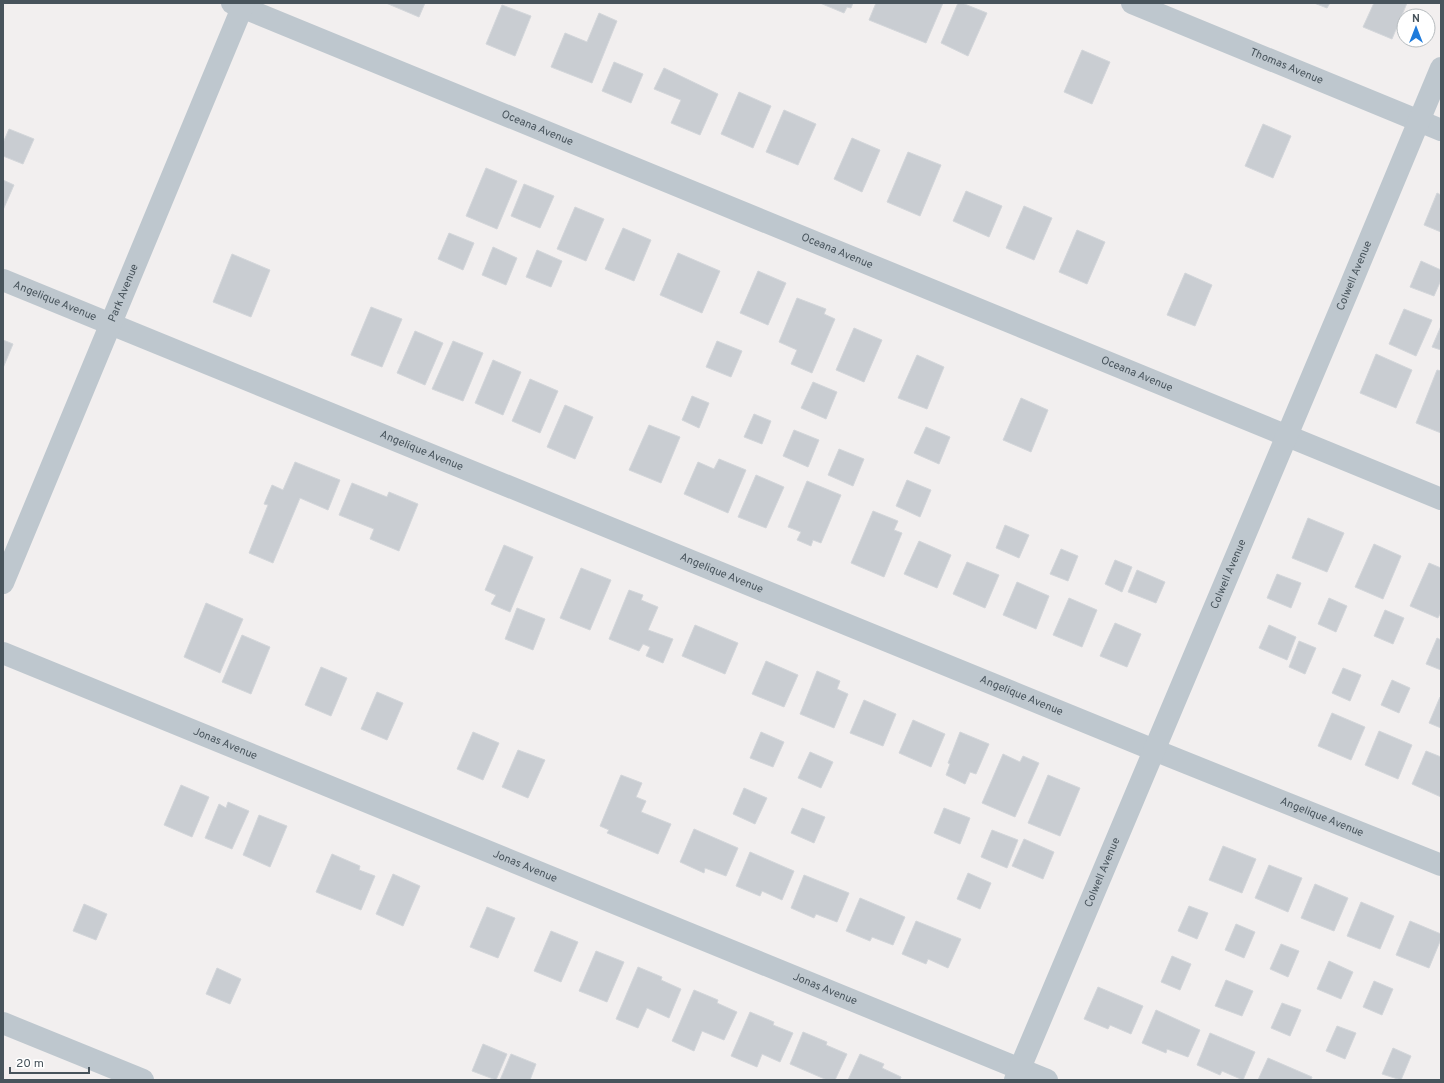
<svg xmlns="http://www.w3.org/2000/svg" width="1444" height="1083" font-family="Overpass,sans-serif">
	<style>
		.building { fill: #c9cdd2; stroke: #d3d6da }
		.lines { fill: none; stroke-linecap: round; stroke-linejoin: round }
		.minor { stroke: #bec7ce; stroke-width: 22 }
		.tertiary { stroke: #bec7ce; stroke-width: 22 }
		.labels { text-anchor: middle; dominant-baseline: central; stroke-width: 3.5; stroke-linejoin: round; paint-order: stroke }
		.street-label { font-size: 11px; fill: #48545c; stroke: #fff }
	</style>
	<rect width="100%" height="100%" fill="#f2efef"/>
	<g class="building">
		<path d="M386,3h39l-6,14z"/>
		<path d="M820,3h33l-2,5 -4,-1 -3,6z"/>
		<path d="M876,3h67l-17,40 -57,-23z"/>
		<path d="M958,3h4l25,10 -19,43 -27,-13z"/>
		<path d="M1314,3h16l-3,5z"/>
		<path d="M1374,3h33l-15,36 -29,-12z"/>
		<path d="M502,5l29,11 -16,40 -29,-12z"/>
		<path d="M599,13l18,8 -25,62 -41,-16 14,-34 22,9z"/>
		<path d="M1082,50l28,12 -18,42 -28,-12z"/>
		<path d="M614,62l29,12 -12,29 -29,-12z"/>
		<path d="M664,68l54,26 -18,41 -29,-12 10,-23 -27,-11z"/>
		<path d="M739,92l32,14 -18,42 -32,-14z"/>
		<path d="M784,110l32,14 -18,41 -32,-13z"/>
		<path d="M1263,124l28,12 -18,42 -28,-12z"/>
		<path d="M9,129l25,10 -11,25 -20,-8v-13z"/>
		<path d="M852,138l28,12 -18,42 -28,-13z"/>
		<path d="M908,152l33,13 -21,51 -33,-14z"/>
		<path d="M486,168l31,13 -20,48 -31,-13z"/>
		<path d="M3,180l11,5 -11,25z"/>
		<path d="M524,184l30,12 -14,32 -29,-12z"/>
		<path d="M966,191l36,15 -13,31 -36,-16z"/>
		<path d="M1437,193l4,2v37l-17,-7z"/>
		<path d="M1024,206l28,12 -18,42 -28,-12z"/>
		<path d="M575,207l29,12 -18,42 -29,-12z"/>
		<path d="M623,228l28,12 -17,41 -29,-12z"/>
		<path d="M1077,230l28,12 -18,42 -28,-12z"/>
		<path d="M449,233l25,10 -11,27 -25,-11z"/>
		<path d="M493,247l24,11 -11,27 -24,-10z"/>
		<path d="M537,250l25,11 -11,26 -25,-10z"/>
		<path d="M678,253l42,18 -18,42 -42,-18z"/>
		<path d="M232,254l38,16 -19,47 -38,-15z"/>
		<path d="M1421,261l20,9v10l-7,16 -24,-9z"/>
		<path d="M758,271l28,12 -18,42 -28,-12z"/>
		<path d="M1185,273l27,12 -17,41 -28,-11z"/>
		<path d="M797,298l29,11 -2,5 11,5 -23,54 -21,-9 6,-14 -18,-8z"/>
		<path d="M371,307l31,12 -20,48 -31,-12z"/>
		<path d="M1404,309l28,11 -16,36 -27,-12z"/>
		<path d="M1441,326v24l-9,-3z"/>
		<path d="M854,328l28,12 -18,42 -28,-12z"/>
		<path d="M415,331l28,12 -18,42 -28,-12z"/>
		<path d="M3,340l10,4 -10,24z"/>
		<path d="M453,341l30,12 -20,48 -31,-12z"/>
		<path d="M717,341l25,10 -11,26 -25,-10z"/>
		<path d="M1376,354l36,16 -16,38 -36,-15z"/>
		<path d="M917,355l27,12 -17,42 -29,-11z"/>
		<path d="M493,360l28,12 -18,43 -28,-12z"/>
		<path d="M1437,370l4,1v62l-25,-10z"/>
		<path d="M530,379l28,12 -18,42 -28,-12z"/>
		<path d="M813,382l24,10 -11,27 -25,-11z"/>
		<path d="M692,396l17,7 -10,25 -17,-8z"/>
		<path d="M1021,398l27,12 -17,42 -28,-12z"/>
		<path d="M565,405l28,12 -18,42 -28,-12z"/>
		<path d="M754,414l17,7 -9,23 -18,-7z"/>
		<path d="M649,425l31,12 -19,46 -32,-13z"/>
		<path d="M926,427l24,10 -11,27 -25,-11z"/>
		<path d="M794,430l25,10 -11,27 -25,-11z"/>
		<path d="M839,449l25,10 -11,27 -25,-11z"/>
		<path d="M719,459l27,11 -18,43 -44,-19 14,-32 16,7z"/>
		<path d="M295,462l45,18 -12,30 -28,-12 -27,65 -24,-10 19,-48 -4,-1 8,-19 11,5z"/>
		<path d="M756,475l28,12 -18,41 -28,-11z"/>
		<path d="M907,480l24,10 -11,27 -24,-11z"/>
		<path d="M807,481l34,14 -20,48 -8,-3 -2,6 -14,-6 4,-8 -13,-5z"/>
		<path d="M352,483l35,14 2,-5 29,12 -19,47 -29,-12 4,-10 -35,-14z"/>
		<path d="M873,511l25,10 -4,9 8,3 -18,44 -33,-14z"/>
		<path d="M1308,518l36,15 -17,39 -35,-14z"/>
		<path d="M1005,525l24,10 -10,23 -23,-10z"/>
		<path d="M919,541l32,14 -14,33 -33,-14z"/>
		<path d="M1374,544l27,12 -18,43 -28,-12z"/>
		<path d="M504,545l29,12 -23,55 -19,-8 5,-9 -11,-5z"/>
		<path d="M1061,549l17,7 -10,25 -18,-7z"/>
		<path d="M1115,560l17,7 -10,25 -17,-8z"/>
		<path d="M967,562l32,13 -14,33 -32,-14z"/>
		<path d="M1429,563l12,5v44l-3,6 -28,-12z"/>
		<path d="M581,568l30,12 -21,50 -30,-12z"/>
		<path d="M1137,570l28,12 -9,21 -28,-11z"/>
		<path d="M1277,574l24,9 -10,25 -24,-10z"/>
		<path d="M1017,582l32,14 -13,33 -33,-14z"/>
		<path d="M629,590l14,5 -2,5 17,7 -10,23 25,9 -10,24 -17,-7 4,-9 -7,-3 -4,7 -30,-12z"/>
		<path d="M1069,598l28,12 -15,37 -29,-12z"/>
		<path d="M1329,598l18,8 -11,26 -18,-8z"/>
		<path d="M206,603l37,16 -23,54 -36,-16z"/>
		<path d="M517,608l28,11 -12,31 -28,-11z"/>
		<path d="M1385,610l19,8 -11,26 -19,-8z"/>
		<path d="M1115,623l26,11 -14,33 -27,-11z"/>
		<path d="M695,625l43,18 -13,31 -43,-18z"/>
		<path d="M1269,625l27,12 -9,23 -28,-12z"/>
		<path d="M242,635l28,12 -19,47 -29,-12z"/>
		<path d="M1437,638l4,2v30l-15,-6z"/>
		<path d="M1299,641l17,7 -11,26 -16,-7z"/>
		<path d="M766,661l32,14 -14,32 -32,-13z"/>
		<path d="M321,667l26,11 -16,38 -26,-11z"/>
		<path d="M1343,668l18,7 -11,26 -18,-8z"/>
		<path d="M817,671l23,10 -3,8 11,5 -14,34 -34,-14z"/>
		<path d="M1392,680l18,8 -11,25 -18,-8z"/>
		<path d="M377,692l26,11 -16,37 -26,-11z"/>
		<path d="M1440,697h1v31l-12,-5z"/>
		<path d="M864,700l32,14 -13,32 -33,-13z"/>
		<path d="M1332,713l33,14 -14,33 -33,-14z"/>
		<path d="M913,720l32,14 -14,33 -32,-14z"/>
		<path d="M1379,731l33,14 -14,34 -33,-14z"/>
		<path d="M473,732l26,11 -16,37 -26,-11z"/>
		<path d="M761,732l23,10 -11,25 -23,-9z"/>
		<path d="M960,732l29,12 -13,30 -6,-2 -5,12 -19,-9 4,-11 -2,-1z"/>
		<path d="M518,750l27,10 -17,38 -26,-11z"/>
		<path d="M1426,751l15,6v40l-29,-13z"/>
		<path d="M810,752l23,10 -12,26 -23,-10z"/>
		<path d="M1003,754l17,8 3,-6 16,7 -24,54 -33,-14z"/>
		<path d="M621,775l21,8 -6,14 10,4 -5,11 30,12 -13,30 -51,-21 2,-3 -9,-4z"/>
		<path d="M1048,775l32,13 -20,48 -32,-13z"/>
		<path d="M181,785l28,12 -17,40 -28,-12z"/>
		<path d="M744,788l23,10 -12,26 -22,-10z"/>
		<path d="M228,802l21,9 -17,38 -27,-11 14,-34 7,4z"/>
		<path d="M802,808l23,9 -11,26 -23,-10z"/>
		<path d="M944,808l26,10 -10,26 -26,-11z"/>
		<path d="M259,815l28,11 -17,41 -27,-12z"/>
		<path d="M694,829l44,19 -12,28 -21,-8 -1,5 -24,-11z"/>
		<path d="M992,830l26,10 -11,28 -26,-11z"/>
		<path d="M1024,839l30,13 -11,27 -31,-13z"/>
		<path d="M1223,846l33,13 -14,34 -33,-13z"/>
		<path d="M750,852l44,19 -12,29 -20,-9 -2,5 -24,-10z"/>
		<path d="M332,854l28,12 -1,4 16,6 -14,34 -45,-18z"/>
		<path d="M1269,865l33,13 -14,34 -33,-14z"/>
		<path d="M968,873l23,10 -11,26 -23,-10z"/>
		<path d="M393,874l27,12 -17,40 -27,-12z"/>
		<path d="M804,875l45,18 -12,29 -21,-8 -2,4 -23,-10z"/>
		<path d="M1315,884l33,14 -14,33 -33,-13z"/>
		<path d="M860,898l45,19 -12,28 -21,-8 -2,4 -24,-10z"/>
		<path d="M1361,902l33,14 -14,33 -33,-13z"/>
		<path d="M84,904l23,10 -11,26 -23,-9z"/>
		<path d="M1189,906l19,7 -11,26 -19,-8z"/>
		<path d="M487,907l28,11 -17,40 -28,-11z"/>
		<path d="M916,921l45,18 -13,29 -20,-9 -2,5 -24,-10z"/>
		<path d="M1410,921l31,13v5l-12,29 -33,-13z"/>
		<path d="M1236,924l19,8 -11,26 -19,-8z"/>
		<path d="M551,931l27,11 -17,40 -27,-11z"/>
		<path d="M1281,944l18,7 -11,26 -18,-8z"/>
		<path d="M596,951l28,11 -17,40 -28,-11z"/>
		<path d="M1172,956l19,8 -11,26 -19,-8z"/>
		<path d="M1329,961l24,11 -12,27 -24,-10z"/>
		<path d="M638,967l24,10 -1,3 20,9 -12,29 -22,-10 -9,20 -22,-9z"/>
		<path d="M217,968l24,11 -11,25 -24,-10z"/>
		<path d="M1226,980l27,11 -11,25 -27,-10z"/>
		<path d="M1374,981l19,8 -11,26 -19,-8z"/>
		<path d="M1098,987l45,19 -12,28 -21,-9 -2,4 -24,-10z"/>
		<path d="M694,990l24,10 -1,3 20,9 -13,28 -22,-9 -8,20 -22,-10z"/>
		<path d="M1282,1003l19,7 -11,26 -19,-8z"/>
		<path d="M1156,1010l44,20 -12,27 -21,-8 -1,4 -24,-10z"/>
		<path d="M750,1012l24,10 -1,3 20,8 -13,29 -18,-8 -5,13 -26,-11z"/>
		<path d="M1337,1026l19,7 -11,26 -19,-8z"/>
		<path d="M803,1032l24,10 -1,3 21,9 -12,26h-8l-37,-16z"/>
		<path d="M1210,1033l45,19 -12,28 -21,-9 -2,4 -23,-10z"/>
		<path d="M483,1044l24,10 -11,26 -24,-9z"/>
		<path d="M1393,1048l18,8 -10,24 -19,-6z"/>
		<path d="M511,1054l25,10 -6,16h-30z"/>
		<path d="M860,1054l24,10 -2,4 19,9 -1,3h-52z"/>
		<path d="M1268,1058l44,19 -1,3h-53z"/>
	</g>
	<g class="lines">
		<g class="minor">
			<path id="s1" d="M232,3l1209,496"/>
			<path id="s2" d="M1132,3l309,127"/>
			<path id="s3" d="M3,280l1151,470 287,115"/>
			<path id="s4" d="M3,653l1044,427"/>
			<path d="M3,1023l140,57"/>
			<path id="s5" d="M1015,1080c142,-338 286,-674 426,-1012"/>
		</g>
		<path class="tertiary" id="s6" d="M3,583l241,-580"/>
	</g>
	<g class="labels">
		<g class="street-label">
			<text stroke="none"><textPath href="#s2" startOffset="167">Thomas Avenue</textPath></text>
			<text stroke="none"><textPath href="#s1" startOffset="330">Oceana Avenue</textPath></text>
			<text stroke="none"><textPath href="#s1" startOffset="654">Oceana Avenue</textPath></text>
			<text stroke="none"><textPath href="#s5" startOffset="873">Colwell Avenue</textPath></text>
			<text stroke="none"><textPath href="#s6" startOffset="314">Park Avenue</textPath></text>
			<text stroke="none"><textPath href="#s3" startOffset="56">Angelique Avenue</textPath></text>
			<text stroke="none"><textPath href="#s1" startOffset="978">Oceana Avenue</textPath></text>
			<text stroke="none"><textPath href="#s3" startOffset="452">Angelique Avenue</textPath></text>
			<text stroke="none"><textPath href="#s3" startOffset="776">Angelique Avenue</textPath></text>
			<text stroke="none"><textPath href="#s5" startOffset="549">Colwell Avenue</textPath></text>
			<text stroke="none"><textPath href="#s3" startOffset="1100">Angelique Avenue</textPath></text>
			<text stroke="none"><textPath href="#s4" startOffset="240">Jonas Avenue</textPath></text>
			<text stroke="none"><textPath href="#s3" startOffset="1424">Angelique Avenue</textPath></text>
			<text stroke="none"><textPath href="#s4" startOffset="564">Jonas Avenue</textPath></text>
			<text stroke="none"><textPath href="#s5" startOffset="225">Colwell Avenue</textPath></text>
			<text stroke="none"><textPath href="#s4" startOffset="888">Jonas Avenue</textPath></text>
		</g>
	</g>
	<rect width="1444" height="1083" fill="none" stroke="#48545c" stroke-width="8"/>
	<g transform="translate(1416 28)"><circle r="19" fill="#ffffff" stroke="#b6bbbe"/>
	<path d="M0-3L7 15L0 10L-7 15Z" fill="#1f7bdb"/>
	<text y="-6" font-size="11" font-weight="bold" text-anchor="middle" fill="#48545c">N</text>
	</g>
	<path d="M10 1067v6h79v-6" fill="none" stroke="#48545c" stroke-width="2"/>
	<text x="16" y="1067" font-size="12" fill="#48545c" stroke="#ffffff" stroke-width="3" paint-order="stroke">20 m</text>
</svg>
